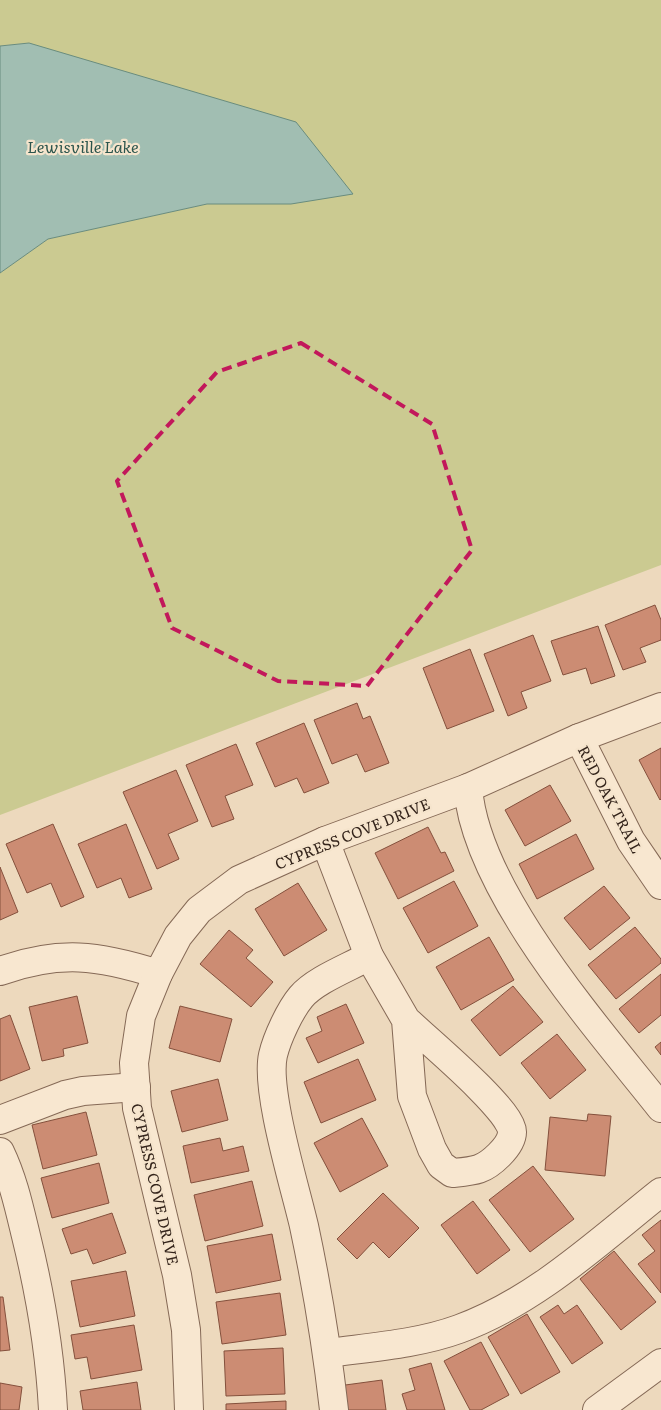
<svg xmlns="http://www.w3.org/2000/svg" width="661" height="1410" font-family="Literata,serif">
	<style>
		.green { fill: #cbca91 }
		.water { fill: #a1beb2; stroke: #698c7e }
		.building { fill: #cc8c73; stroke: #84503c }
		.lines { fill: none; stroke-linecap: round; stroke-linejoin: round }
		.minor-casing { stroke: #856956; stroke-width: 30 }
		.minor { stroke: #f8e7d0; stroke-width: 28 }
		.marked { fill: none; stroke: #c2185b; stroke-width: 4; stroke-dasharray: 10 6; stroke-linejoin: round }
		.labels { text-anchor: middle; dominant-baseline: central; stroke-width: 4.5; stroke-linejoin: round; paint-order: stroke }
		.street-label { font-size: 15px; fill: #34241b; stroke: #f5e4cc }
		.water-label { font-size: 16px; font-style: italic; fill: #2a544c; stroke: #f5e4cc }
	</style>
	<rect width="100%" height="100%" fill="#edd9bd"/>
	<path class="green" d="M0,0h661v565l-661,250v-542l48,-34 159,-35h84l-262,-161 -29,3z"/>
	<path class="water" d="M29,43l267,79 57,72 -62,10h-84l-159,35 -48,34v-227z"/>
	<g class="building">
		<path d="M655,605l6,15v20l-21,8 6,14 -23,8 -18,-45z"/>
		<path d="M598,626l17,50 -24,8 -5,-16 -23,7 -12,-34z"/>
		<path d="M533,635l18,46 -30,11 6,16 -19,8 -24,-62z"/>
		<path d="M470,649l24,62 -47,18 -24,-61z"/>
		<path d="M357,703l6,16 7,-3 19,47 -24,9 -8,-18 -25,10 -18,-44z"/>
		<path d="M304,723l25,60 -25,10 -7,-15 -22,9 -19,-44z"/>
		<path d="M236,744l17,41 -28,11 9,23 -22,8 -26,-62z"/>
		<path d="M661,748v51l-1,1 -21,-40z"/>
		<path d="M176,770l22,51 -30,13 11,25 -22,10 -34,-77z"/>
		<path d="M550,785l21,36 -46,25 -20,-36z"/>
		<path d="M53,824l31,73 -23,10 -10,-24 -24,10 -21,-49z"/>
		<path d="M126,824l26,65 -23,9 -8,-20 -24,10 -19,-44z"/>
		<path d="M428,827l13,26 4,-1 9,19 -56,28 -23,-46z"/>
		<path d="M576,834l18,35 -57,30 -18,-35z"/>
		<path d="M0,867l18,45 -18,8z"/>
		<path d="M454,881l24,45 -50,27 -25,-45z"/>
		<path d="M298,883l29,47 -43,26 -29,-47z"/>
		<path d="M604,886l26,32 -40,32 -26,-32z"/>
		<path d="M635,927l26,32v4l-45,36 -28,-34z"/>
		<path d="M229,930l24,20 -7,8 27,24 -22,25 -51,-43z"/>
		<path d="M489,937l25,43 -53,30 -25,-43z"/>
		<path d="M661,974v41l-22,18 -20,-24z"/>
		<path d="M513,986l30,36 -43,34 -29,-36z"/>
		<path d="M77,996l11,47 -25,6 1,7 -22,5 -13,-54z"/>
		<path d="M346,1004l18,39 -46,20 -12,-25 16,-7 -5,-14z"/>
		<path d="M180,1006l52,13 -12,43 -51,-14z"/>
		<path d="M10,1015l20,54 -30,12v-62z"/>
		<path d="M557,1034l29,36 -36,29 -29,-36z"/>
		<path d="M661,1042v13l-6,-8z"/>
		<path d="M358,1059l18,41 -55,23 -17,-41z"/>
		<path d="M218,1079l10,41 -46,12 -11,-41z"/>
		<path d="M86,1112l11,43 -54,14 -11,-44z"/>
		<path d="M588,1114l23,2 -6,60 -60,-6 5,-53 37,4z"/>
		<path d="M362,1118l26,48 -48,26 -26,-49z"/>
		<path d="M220,1138l3,13 20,-5 6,25 -58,12 -8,-37z"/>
		<path d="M99,1163l10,40 -57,15 -11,-40z"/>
		<path d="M533,1166l41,53 -44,33 -41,-52z"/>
		<path d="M252,1181l11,45 -58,15 -11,-46z"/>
		<path d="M383,1193l36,35 -30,30 -16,-16 -16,17 -20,-20z"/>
		<path d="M473,1201l37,49 -33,24 -36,-49z"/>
		<path d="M112,1213l14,40 -33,11 -6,-15 -16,5 -9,-25z"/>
		<path d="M661,1220v73l-23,-29 17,-13 -13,-16z"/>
		<path d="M272,1234l9,46 -65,13 -9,-47z"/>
		<path d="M614,1251l42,51 -35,28 -41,-51z"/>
		<path d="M126,1271l9,45 -55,11 -9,-46z"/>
		<path d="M280,1293l6,42 -64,9 -6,-42z"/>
		<path d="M0,1297h3l7,53 -10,1z"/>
		<path d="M558,1305l6,9 13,-9 26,38 -31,21 -32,-47z"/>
		<path d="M527,1314l33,58 -39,22 -33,-57z"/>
		<path d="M134,1325l8,45 -51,9 -4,-22 -12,2 -4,-24z"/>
		<path d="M481,1342l28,53 -28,15h-11l-26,-49z"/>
		<path d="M283,1348l2,46 -59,2 -2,-45z"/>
		<path d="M431,1363l14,47h-38l-5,-16 13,-4 -6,-21z"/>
		<path d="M382,1380l4,30h-45l-3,-24z"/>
		<path d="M137,1382l4,28h-58l-3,-19z"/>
		<path d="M0,1383l22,4 -3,23h-19z"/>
		<path d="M286,1401v9h-60v-6z"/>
	</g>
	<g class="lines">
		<g class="minor-casing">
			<g id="minor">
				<path d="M579,738l52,103 30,44"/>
				<path d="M468,788c8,103 129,239 193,320"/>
				<path d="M325,841l44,115 37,64 6,76 20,53 9,16 11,8c22,-2 31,-2 47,-18 6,-6 13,-14 13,-23 1,-21 -88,-95 -106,-112"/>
				<path d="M0,971c60,-21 98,-16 158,3"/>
				<path d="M0,1120l65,-25 18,-4 53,-4"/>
				<path d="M0,1152c13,27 19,55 26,84 14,57 24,115 27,174"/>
				<path d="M328,1353c44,-6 90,-9 131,-24 77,-28 139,-87 202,-137"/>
				<path d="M189,1410l-3,-80 -9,-55 -40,-167 -3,-45 7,-47 17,-42 20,-38 21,-26 40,-30 86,-39 143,-53 111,-50 82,-31"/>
				<path d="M334,1410c-7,-62 -17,-123 -30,-184 -9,-39 -39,-136 -31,-171 4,-17 17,-45 28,-58 14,-17 49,-30 68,-41"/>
				<path d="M597,1410l64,-47"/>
			</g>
		</g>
		<use href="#minor" class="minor"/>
	</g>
	<path class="marked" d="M301,343l131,81 40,126 -105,136 -89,-5 -106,-53 -55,-147 100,-109z"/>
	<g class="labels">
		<g class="street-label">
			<text transform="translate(611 799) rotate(62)">RED OAK TRAIL</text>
			<text transform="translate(352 833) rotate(-22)">CYPRESS COVE DRIVE</text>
			<text transform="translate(156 1184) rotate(77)">CYPRESS COVE DRIVE</text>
		</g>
		<g class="water-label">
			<text x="83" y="146">Lewisville Lake</text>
		</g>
	</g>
</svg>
